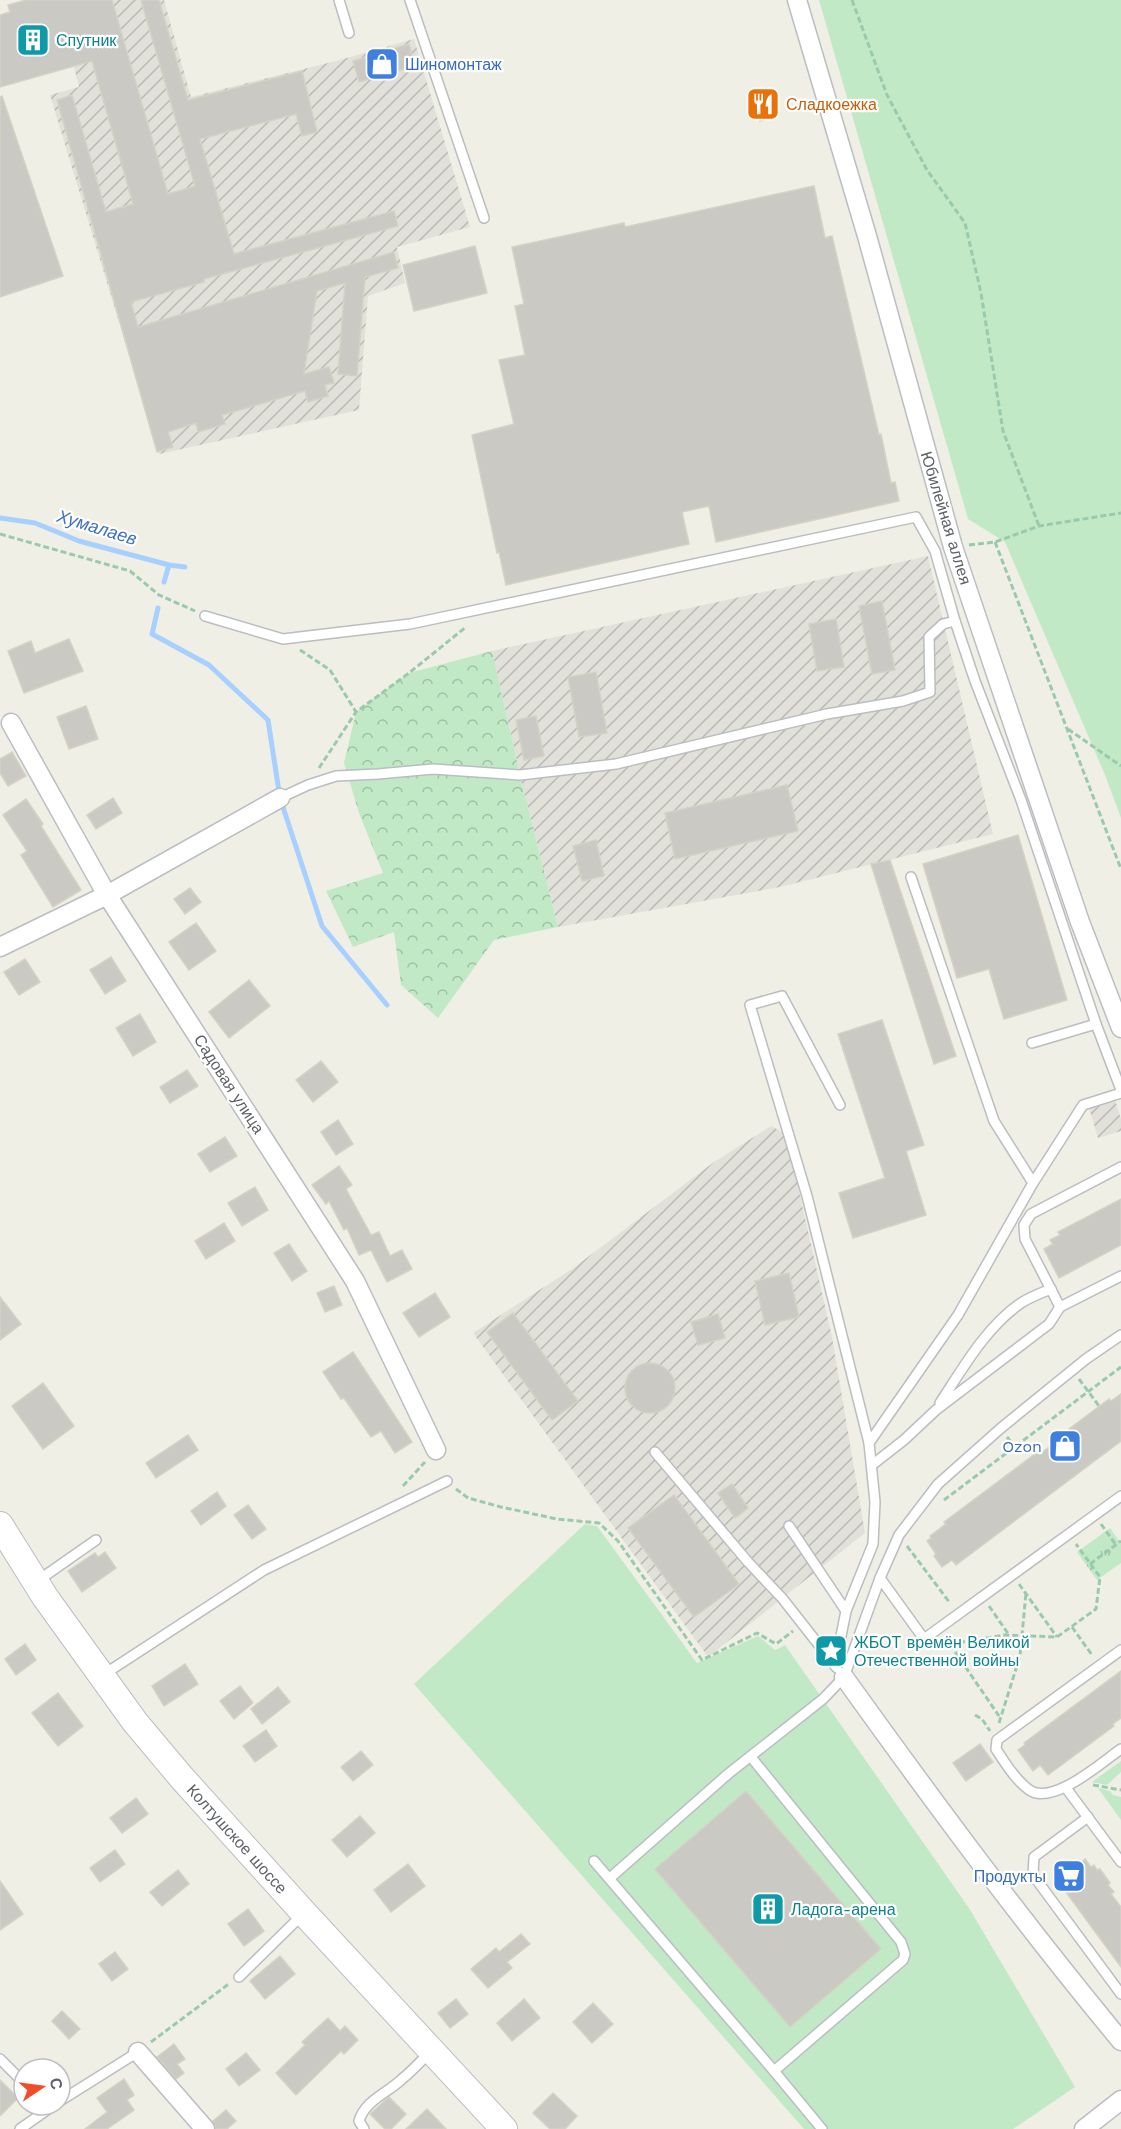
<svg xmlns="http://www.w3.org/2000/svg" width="1121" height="2129" font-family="'Work Sans',sans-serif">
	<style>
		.industrial { fill: url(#industrial-furrows) }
		.grass { fill: #c1e9c5 }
		.forest { fill: url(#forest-crowns) }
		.park { fill: url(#park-tufts) }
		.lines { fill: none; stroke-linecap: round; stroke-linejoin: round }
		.stream { stroke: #a7d0ff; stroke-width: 5 }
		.building { fill: #cbc9c3; stroke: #d5d2c4; stroke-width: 1.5 }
		.lane-casing { stroke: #babdc2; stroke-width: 12 }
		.street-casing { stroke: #babdc2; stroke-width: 21 }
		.secondary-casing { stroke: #bbbec4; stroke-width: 28 }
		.path { stroke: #9acaad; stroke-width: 3; stroke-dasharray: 6 3; stroke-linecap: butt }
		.lane { stroke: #fff; stroke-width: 9 }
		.street { stroke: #fff; stroke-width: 18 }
		.secondary { stroke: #fff; stroke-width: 26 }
		.labels { text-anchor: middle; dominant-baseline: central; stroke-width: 4.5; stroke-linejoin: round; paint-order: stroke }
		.culture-label { font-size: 16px; fill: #0d838f; stroke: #fff; text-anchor: start }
		.shop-label { font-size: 16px; fill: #366cbe; stroke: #fff; text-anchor: end }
		.food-label { font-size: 16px; fill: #c56008; stroke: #fff; text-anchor: start }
		.street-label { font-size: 16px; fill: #5d6167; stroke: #fff }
		.water-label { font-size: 18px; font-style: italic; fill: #4073c0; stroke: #fff }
	</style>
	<defs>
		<pattern id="industrial-furrows" width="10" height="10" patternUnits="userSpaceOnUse" patternTransform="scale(1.5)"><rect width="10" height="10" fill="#e1e1da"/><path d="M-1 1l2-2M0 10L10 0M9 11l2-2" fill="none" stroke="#babab5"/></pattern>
		<pattern id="forest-crowns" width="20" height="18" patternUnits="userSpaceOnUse" patternTransform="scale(1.5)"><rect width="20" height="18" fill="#c1e9c5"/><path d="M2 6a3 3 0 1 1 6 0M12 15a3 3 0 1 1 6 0" fill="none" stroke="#a0c0a4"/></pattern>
		<pattern id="park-tufts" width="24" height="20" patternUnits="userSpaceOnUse" patternTransform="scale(1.5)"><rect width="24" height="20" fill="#c1e9c5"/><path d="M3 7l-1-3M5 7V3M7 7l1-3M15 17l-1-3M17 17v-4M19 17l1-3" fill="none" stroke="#a0c0a4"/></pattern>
	</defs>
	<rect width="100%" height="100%" fill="#f0efe6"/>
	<g class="industrial">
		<path d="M57,0h107l27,97 145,-36 78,-22 56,188 -73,20 8,36 -37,13 -9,114 -200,44 -109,-359 29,-8z"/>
		<path d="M928,556l65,278 -213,53 -222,40 -38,-152 -28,-124z"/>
		<path d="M1115,1100l6,19v12l-23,7 -9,-30z"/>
		<path d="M771,1126l15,8 46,203 33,196 -157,124 -235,-324 99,-64 142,-107z"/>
	</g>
	<g class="grass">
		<path d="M819,0h302v818l-16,-43 -100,-233 -37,-23z"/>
		<path d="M585,1524l12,2 100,137 61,-27 17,14 10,-5 184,263 106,179 -62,42h-209l-390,-445z"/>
		<path d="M1121,1761v11l-14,13 -15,-3z"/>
		<path d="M1098,1788l12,3 3,4 8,2v23z"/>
	</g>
	<path class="forest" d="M492,651l28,124 38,152 -64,13 -56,78 -37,-33 -7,-53 -41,15 -27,-56 57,-18 -24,-60 -15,-50 12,-51 53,-39z"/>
	<path class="park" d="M1110,1528l11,16v19l-24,17 -20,-28z"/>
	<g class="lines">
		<g class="stream">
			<path d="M0,518l35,5 44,18 90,24 16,2"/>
			<path d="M164,582l5,-17"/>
			<path d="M158,608l-6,26 57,31 59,55 12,78 42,128 65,79"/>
		</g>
	</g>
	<g class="building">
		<path d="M26,0h86l56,194 27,-8 -54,-186h18l29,100 114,-29 15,61 -15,4 -6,-22 -96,25 34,115 160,-43 4,15 -194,53v3l-73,20 7,25 256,-75 4,16 -33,9 -8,99 -19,-2 7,-91 -28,8 -13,83 25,-7 5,16 -9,2 3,11 -20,6 -3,-11 -83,24 3,9 -27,8 -2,-9 -28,9 5,15 -16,5 -100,-352 15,-5 34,117 27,-8 -41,-143 -92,26v-72l10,-3 -2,-7z"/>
		<path d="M409,44l6,22 -56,16 -6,-21z"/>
		<path d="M766,88l8,29 -14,4 -8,-29z"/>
		<path d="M2,96l61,180 -63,21v-200z"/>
		<path d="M814,186l11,52 7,-2 47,199 2,-1 10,49 4,-1 4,19 -183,41 -7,-36 -27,6 7,32 -183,41 -7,-33 -2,1 -25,-118 42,-11 -15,-64 26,-5 -10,-49 9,-2 -12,-57 112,-24 1,4z"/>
		<path d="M475,246l12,47 -73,18 -11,-46z"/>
		<path d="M882,601l13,69 -23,4 -13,-68z"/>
		<path d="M836,619l8,48 -27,4 -8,-47z"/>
		<path d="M69,639l14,32 -59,22 -16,-42 23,-10 4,12z"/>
		<path d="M596,672l11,61 -28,4 -11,-60z"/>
		<path d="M86,706l12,33 -29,10 -12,-32z"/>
		<path d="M536,716l8,40 -20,4 -8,-40z"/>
		<path d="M12,752l14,24 -18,10 -8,-13v-14z"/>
		<path d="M787,785l11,46 -123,28 -10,-46z"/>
		<path d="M113,798l9,15 -26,16 -9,-14z"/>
		<path d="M26,799l17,25 -2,2 40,64 -28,17 -32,-52 6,-4 -24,-36z"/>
		<path d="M1018,835l49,165 -63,19 -15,-50 -32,9 -34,-114z"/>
		<path d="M596,840l8,36 -22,5 -9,-35z"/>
		<path d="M890,860l66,196 -22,8 -63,-200z"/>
		<path d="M190,888l11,14 -16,12 -11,-15z"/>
		<path d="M196,923l20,28 -27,19 -20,-28z"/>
		<path d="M111,957l15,24 -21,13 -15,-24z"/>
		<path d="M25,959l15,23 -21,13 -15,-23z"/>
		<path d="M249,980l21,26 -41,32 -20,-26z"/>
		<path d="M140,1014l16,28 -23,14 -17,-28z"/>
		<path d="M882,1020l42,125 -18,6 20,64 -73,23 -14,-45 46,-15 -47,-144z"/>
		<path d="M321,1061l17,21 -25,20 -17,-22z"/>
		<path d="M187,1070l11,16 -28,17 -10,-16z"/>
		<path d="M338,1120l15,24 -17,11 -15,-23z"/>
		<path d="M225,1137l12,19 -27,16 -12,-18z"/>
		<path d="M339,1166l13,19 -6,4 25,46 8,-3 11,24 12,-6 10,19 -25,13 -16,-32 -12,5 -12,-27 -3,2 -15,-29 -3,3 -14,-19z"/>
		<path d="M255,1187l13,23 -26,16 -14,-23z"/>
		<path d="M1121,1199v46l-62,33 -15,-29 9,-5 -3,-4 10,-5 -2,-3z"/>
		<path d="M224,1223l11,18 -29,18 -11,-18z"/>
		<path d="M289,1244l18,27 -15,10 -18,-28z"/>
		<path d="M789,1273l10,44 -34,8 -10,-44z"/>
		<path d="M334,1286l8,19 -17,7 -8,-19z"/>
		<path d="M435,1293l15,24 -31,20 -16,-24z"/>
		<path d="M0,1297l21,27 -21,16z"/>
		<path d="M513,1313l65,88 -26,19 -65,-88z"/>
		<path d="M718,1314l7,24 -27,7 -7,-23z"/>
		<path d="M353,1352l59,90 -17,11 -14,-22 -10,6 -27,-39 -3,1 -18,-27z"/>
		<circle cx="650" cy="1388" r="25"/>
		<path d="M43,1383l31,43 -31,23 -31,-43z"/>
		<path d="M1121,1394v47l-165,124 -4,-5 -10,7 -8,-11 2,-2 -9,-13 4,-3 -1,-2 16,-12 -2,-2 95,-71 2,2 30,-22 -2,-2 40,-30 2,2z"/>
		<path d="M188,1435l10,15 -42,28 -10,-15z"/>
		<path d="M732,1484l16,24 -13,10 -17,-25z"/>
		<path d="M217,1492l9,14 -25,19 -10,-14z"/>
		<path d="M674,1495l65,89 -45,33 -66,-89z"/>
		<path d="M248,1505l18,24 -14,10 -18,-24z"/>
		<path d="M105,1552l11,16 -34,24 -14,-21 27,-18 3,4z"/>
		<path d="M25,1644l11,16 -20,15 -11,-16z"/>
		<path d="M185,1664l13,20 -34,22 -12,-20z"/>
		<path d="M1121,1671v47l-8,6 1,2 -66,49 -8,-10 -7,6 -15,-21 7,-5 -1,-2z"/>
		<path d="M240,1686l13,17 -19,16 -14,-18z"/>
		<path d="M278,1687l12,15 -28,22 -11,-15z"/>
		<path d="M58,1693l25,33 -25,20 -26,-33z"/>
		<path d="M266,1730l11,16 -22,16 -12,-16z"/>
		<path d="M980,1744l13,18 -27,19 -13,-18z"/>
		<path d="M361,1751l12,14 -20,16 -12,-14z"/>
		<path d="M746,1791l135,158 -91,78 -135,-158z"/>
		<path d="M136,1798l12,16 -26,19 -12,-15z"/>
		<path d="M360,1816l15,17 -28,24 -15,-17z"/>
		<path d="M115,1850l10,14 -25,18 -10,-14z"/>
		<path d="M1085,1859l6,8 3,-2 3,5 3,-1 10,14 -2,2 6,7 -3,2 10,13v60l-58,-79 6,-5 -7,-11 12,-9 3,3z"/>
		<path d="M408,1864l17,22 -34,26 -17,-22z"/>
		<path d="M178,1870l11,14 -27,22 -12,-14z"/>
		<path d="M0,1881l23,33 -23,16z"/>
		<path d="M248,1909l16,22 -20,15 -16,-22z"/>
		<path d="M521,1934l9,10 -23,18 5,6 -24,20 -17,-19 25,-21 3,4z"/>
		<path d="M115,1952l13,17 -16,12 -13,-17z"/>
		<path d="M280,1956l15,18 -30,25 -15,-18z"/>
		<path d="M456,1999l12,15 -18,14 -12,-15z"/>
		<path d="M524,1999l16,19 -28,23 -15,-18z"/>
		<path d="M593,2003l20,21 -21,19 -19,-21z"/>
		<path d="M62,2011l18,18 -11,10 -17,-18z"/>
		<path d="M328,2018l12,13 5,-5 13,14 -14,14 -3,-3 -45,44 -20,-22 29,-28 -3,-3z"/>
		<path d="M174,2044l11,15 -8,5 7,9 -8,6 -19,-22z"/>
		<path d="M246,2053l14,17 -21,16 -13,-17z"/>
		<path d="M124,2079l10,16 -7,5 7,10 -27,19h-22l22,-17 -10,-14z"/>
		<path d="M0,2080l18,18 -18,18z"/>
		<path d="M553,2093l24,23 -12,13h-15l-17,-16z"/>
		<path d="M389,2097l17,17 -15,15h-6l-15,-15z"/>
		<path d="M427,2109l19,20h-40z"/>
		<path d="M226,2110l10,11 -9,8h-11l-3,-8z"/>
	</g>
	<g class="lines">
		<g class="lane-casing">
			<g id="lane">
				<path d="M339,0l10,33"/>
				<path d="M410,0l74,218"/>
				<path d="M205,616l78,23 127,-15 506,-107 19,34 20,70 20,60 46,119 75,224 25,66"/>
				<path d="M280,798l28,-13 28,-9 42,-2 55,-5 87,6 96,-11 211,-50 76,-13 27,-9 -1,-55 14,-13 12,-3"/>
				<path d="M911,877l83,244 39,62"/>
				<path d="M1032,1043l64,-19"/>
				<path d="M840,1105l-58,-109 -32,9 57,191 62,247"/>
				<path d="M1121,1167l-90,47 -7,11 1,14 35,68 61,-31"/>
				<path d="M940,1403c23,-35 46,-76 81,-100 9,-6 20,-10 30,-14"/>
				<path d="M655,1452l93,110 34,36 55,70"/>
				<path d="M872,1465l32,-25 32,-30 113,-86 11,-17"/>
				<path d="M789,1526l57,85"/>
				<path d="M880,1578l44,61 197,-143"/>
				<path d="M36,1582l60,-42"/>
				<path d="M1121,1650l-124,90 -1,9c9,14 19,30 32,40 23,19 74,-27 93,-40"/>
				<path d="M835,1666l11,-55 27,-67 2,-42 -6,-59 89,-128 75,-132 50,-78 38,-12"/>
				<path d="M103,1675l161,-105 183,-89"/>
				<path d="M751,1757l150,185 4,12 -2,6 -129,111"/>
				<path d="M1066,1788l55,74"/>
				<path d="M1088,1817l-54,40 -1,18 88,119"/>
				<path d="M594,1861l180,210 48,58"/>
				<path d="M610,1878l118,-104 95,-75 21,-22 36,-99 19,-43 39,-51 63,-56 85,-69 35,-24"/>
				<path d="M239,1977l63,-62"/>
				<path d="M0,2059l24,24"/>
				<path d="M60,2101l78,-49"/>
				<path d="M20,2129l34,-24"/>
				<path d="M364,2129l-5,-8c6,-21 29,-28 43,-42 10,-8 18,-17 27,-26"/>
			</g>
		</g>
		<g class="street-casing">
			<g id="street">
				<path d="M797,0l70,236 86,311 127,375 41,106"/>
				<path d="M11,723l96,172 248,386 81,169"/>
				<path d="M0,947l107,-52 173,-97"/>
				<path d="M844,1677c89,124 179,246 277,364"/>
				<path d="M138,2052l67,77"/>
				<path d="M1084,2129l37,-29"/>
			</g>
		</g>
		<g class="secondary-casing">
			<path id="secondary" d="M0,1525l45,72 90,125 47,56 122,135 200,216"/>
		</g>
		<g class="path">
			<path d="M852,0l35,95 40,75 38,53 16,70 22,138 36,95"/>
			<path d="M0,534l130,37 29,24 36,16"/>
			<path d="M995,542l126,327"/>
			<path d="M969,545l26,-3 44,-16 82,-13"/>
			<path d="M300,650l30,20 26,42"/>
			<path d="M1068,729l53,37"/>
			<path d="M319,768l37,-56 53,-39 57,-46"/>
			<path d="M1079,1379l20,27"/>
			<path d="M1007,1437l8,10"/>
			<path d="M403,1486l22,-24"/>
			<path d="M456,1489l12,9 33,9 56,12 42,4 19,18 84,119 55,-27 19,11 17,-13"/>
			<path d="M944,1500l177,-133"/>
			<path d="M1101,1524l15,21"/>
			<path d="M907,1546l43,57"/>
			<path d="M1090,1564l31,-23"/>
			<path d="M1019,1584l38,53"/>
			<path d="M989,1606l20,29"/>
			<path d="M1072,1627l20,28"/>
			<path d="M945,1637l54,79"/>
			<path d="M950,1644l55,-9 52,2 39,-28 4,-32 -24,-33"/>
			<path d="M975,1715l7,4 8,12"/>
			<path d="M999,1723l21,-67 6,-63"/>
			<path d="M1093,1785l28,5"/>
			<path d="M151,2042l79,-59"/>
		</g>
		<use href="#lane" class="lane"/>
		<use href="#street" class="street"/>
		<use href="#secondary" class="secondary"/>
	</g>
	<defs>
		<g id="building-square" transform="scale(1.725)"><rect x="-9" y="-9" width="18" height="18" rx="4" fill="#0f9aa8" stroke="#fff"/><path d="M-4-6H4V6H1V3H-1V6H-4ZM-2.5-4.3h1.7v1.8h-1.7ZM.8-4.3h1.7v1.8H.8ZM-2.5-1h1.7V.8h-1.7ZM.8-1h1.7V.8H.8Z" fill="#fff"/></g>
		<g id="shop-square" transform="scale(1.725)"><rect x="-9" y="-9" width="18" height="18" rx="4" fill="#3f7fe0" stroke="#fff"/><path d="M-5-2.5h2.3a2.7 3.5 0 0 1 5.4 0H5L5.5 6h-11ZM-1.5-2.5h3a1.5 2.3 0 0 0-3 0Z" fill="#fff"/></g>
		<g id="restaurant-square" transform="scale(1.725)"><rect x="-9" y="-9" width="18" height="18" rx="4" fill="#e8710a" stroke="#fff"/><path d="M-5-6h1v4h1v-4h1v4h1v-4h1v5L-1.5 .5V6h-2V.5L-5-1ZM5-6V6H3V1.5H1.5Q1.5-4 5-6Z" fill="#fff"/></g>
		<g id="sight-square" transform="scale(1.725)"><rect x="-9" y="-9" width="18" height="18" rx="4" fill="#0f9aa8" stroke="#fff"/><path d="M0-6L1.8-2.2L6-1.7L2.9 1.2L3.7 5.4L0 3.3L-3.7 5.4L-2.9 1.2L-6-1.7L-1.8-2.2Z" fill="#fff"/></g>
		<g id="supermarket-square" transform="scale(1.725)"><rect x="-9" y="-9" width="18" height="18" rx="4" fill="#3f7fe0" stroke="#fff"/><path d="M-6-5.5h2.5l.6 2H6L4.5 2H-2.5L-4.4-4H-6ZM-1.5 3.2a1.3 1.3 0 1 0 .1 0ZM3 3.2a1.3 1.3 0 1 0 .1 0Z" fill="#fff"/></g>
	</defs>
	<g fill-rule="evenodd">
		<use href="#building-square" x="33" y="40"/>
		<use href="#shop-square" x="382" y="64"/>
		<use href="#restaurant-square" x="763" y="104"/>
		<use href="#shop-square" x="1065" y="1446"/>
		<use href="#sight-square" x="831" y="1651"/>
		<use href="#supermarket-square" x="1069" y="1876"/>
		<use href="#building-square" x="768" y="1909"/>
	</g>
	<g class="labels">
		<g class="culture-label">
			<text x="56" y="40">Спутник</text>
			<text x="854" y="1642">ЖБОТ времён Великой<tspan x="854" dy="18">Отечественной войны</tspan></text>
			<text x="791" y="1909">Ладога-арена</text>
		</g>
		<g class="shop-label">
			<text x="405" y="64" text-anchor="start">Шиномонтаж</text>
			<text x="1042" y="1446">Ozon</text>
			<text x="1046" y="1876">Продукты</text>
		</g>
		<g class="food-label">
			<text x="786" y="104">Сладкоежка</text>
		</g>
		<g class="street-label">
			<text transform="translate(946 518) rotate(73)">Юбилейная аллея</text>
			<text transform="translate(229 1084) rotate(57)">Садовая улица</text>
			<text transform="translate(237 1839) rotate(48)">Колтушское шоссе</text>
		</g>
		<g class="water-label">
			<text transform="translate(97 527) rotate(17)">Хумалаев</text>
		</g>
	</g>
	<g transform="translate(42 2087) rotate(77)"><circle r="28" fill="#ffffff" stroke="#bec0c2" stroke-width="1.5"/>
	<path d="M0-4.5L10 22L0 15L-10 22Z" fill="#f14d2b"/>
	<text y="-9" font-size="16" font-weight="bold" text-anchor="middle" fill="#5d6167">С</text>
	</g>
</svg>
